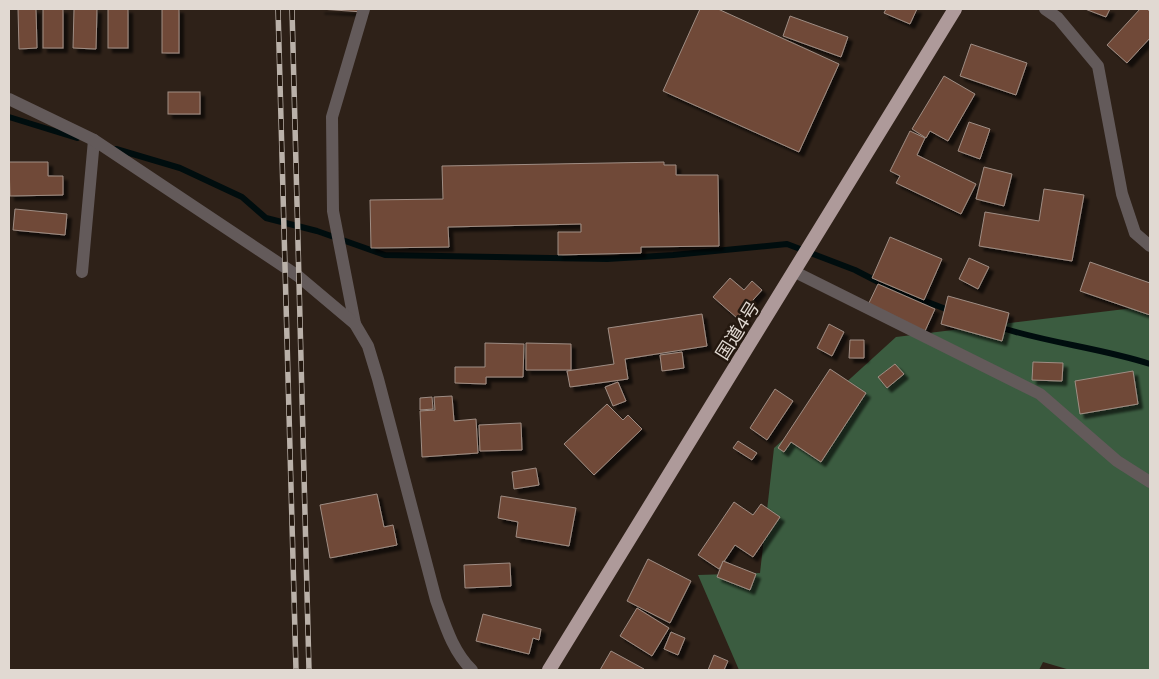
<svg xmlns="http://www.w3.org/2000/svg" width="1159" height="679" font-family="Commissioner,'Noto Sans JP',sans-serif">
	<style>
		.forest { fill: #3b5c40 }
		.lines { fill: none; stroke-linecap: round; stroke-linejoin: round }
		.stream { stroke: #000d0e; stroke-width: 6 }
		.building { fill: #704a37; stroke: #9f8d84; filter: url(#shadow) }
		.minor { stroke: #635a5a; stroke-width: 12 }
		.tertiary { stroke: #635a5a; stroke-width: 12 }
		.trunk { stroke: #ae9a9a; stroke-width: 14 }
		.rail-casing { stroke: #bab1a9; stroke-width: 5.5 }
		.rail { stroke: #24180f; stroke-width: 4; stroke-dasharray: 11; stroke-linecap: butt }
		.labels { text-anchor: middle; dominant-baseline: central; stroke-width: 5; stroke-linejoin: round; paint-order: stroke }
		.street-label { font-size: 18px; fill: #e1d9d2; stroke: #24180f }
	</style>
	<defs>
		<filter id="shadow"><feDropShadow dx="4.5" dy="4.5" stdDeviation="1" flood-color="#0009"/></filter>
	</defs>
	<rect width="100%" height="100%" fill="#2e2118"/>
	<path class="forest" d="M1150,306v364h-80l-27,-8 -4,8h-300l-41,-95 62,-2 14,-125 122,-111z"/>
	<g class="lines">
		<g class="stream">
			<path d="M9,117l68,21"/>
			<path d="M116,149l64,19 62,29 24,21 51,13 68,24 222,4 66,-4 114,-11 68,26 31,16 65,25"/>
			<path d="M999,327c49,16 102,21 151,37"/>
		</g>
	</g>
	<g class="building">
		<path d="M18,9h18l1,39 -18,1z"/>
		<rect x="43" y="9" width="20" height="39"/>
		<path d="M74,9h23l-1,40 -23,-1z"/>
		<rect x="108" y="9" width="20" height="39"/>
		<rect x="162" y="9" width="17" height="44"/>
		<path d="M320,9h43v3z"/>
		<path d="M700,9h18l121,55 -40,88 -136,-61z"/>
		<path d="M886,9h31l-7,15 -26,-11z"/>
		<path d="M1085,9h25l-4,8z"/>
		<path d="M1140,9h7l3,3v26l-23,25 -20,-18z"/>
		<path d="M790,16l58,21 -7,20 -58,-21z"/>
		<path d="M971,44l56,19 -11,32 -56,-19z"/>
		<path d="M944,76l31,18 -27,47 -18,-10 -4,7 -14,-9z"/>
		<rect x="168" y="92" width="32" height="22"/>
		<path d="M969,122l21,7 -10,30 -22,-8z"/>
		<path d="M910,131l15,7 -8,17 59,29 -15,30 -65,-31 4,-7 -10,-5z"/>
		<path d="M9,162h39v14h15v19l-53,1z"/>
		<path d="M664,162v3h12v10h42l1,71 -78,1v6l-83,2v-23h23v-8l-133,3 1,20 -78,1 -1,-48 73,-1 -1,-33z"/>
		<path d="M984,167l28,7 -8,32 -28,-7z"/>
		<path d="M1044,189l40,6 -12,66 -93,-15 6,-34 54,9z"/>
		<path d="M15,209l52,5 -2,21 -52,-5z"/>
		<path d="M890,237l52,22 -18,41 -52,-22z"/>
		<path d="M969,258l20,9 -11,22 -19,-10z"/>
		<path d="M1090,262l60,21v32l-70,-24z"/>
		<path d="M730,278l14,12 8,-9 10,9 -25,28 -24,-21z"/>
		<path d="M878,284l57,25 -10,22 -57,-26z"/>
		<path d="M948,296l61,17 -7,28 -61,-17z"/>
		<path d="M702,314l5,32 -82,13 3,20 -58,8 -3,-16 47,-7 -6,-36z"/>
		<path d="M829,324l15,8 -12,24 -15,-8z"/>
		<path d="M850,340h14v18h-15z"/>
		<path d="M485,343l39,1 -1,33h-37v7l-31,-1v-16h30z"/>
		<path d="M526,343l45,1v26h-45z"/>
		<path d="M682,352l2,16 -22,3 -2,-16z"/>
		<path d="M1033,362l30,1 -1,18 -30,-1z"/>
		<path d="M895,364l9,10 -17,14 -9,-11z"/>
		<path d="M830,369l36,24 -45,69 -30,-20 -7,10 -6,-4z"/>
		<path d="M1133,371l5,33 -58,10 -5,-33z"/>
		<path d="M618,382l8,19 -13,5 -8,-19z"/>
		<path d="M775,389l18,12 -26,39 -17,-12z"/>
		<path d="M452,396l2,25 22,-2 2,34 -56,4 -2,-46 15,-1 -1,-13z"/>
		<path d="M432,397l1,12 -13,1v-12z"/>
		<path d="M607,404l16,16 5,-5 14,14 -48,46 -30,-31z"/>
		<path d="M521,423l1,27 -42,1 -1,-26z"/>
		<path d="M738,441l19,12 -5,7 -19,-12z"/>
		<path d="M536,468l3,17 -25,4 -2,-17z"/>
		<path d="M377,494l7,33 9,-2 4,20 -67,13 -10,-53z"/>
		<path d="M501,496l75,12 -7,38 -53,-9 2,-15 -20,-4z"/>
		<path d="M734,502l19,13 8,-11 19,13 -27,40 -18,-12 -16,24 -21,-14z"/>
		<path d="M648,559l43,22 -21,42 -43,-22z"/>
		<path d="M723,561l33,13 -6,16 -33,-13z"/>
		<path d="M510,563l1,23 -46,2 -1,-23z"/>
		<path d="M637,608l32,20 -17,28 -32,-20z"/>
		<path d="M483,614l58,15 -2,11 -6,-2 -4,16 -53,-13z"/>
		<path d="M671,632l14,6 -7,17 -14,-6z"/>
		<path d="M611,651l33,18 -1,1h-43z"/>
		<path d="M714,655l14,6 -4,9h-16z"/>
	</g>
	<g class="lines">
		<g class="minor">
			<path d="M82,272l12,-132"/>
			<path d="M795,272l245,122 77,67 33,21"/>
			<path d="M355,324l-22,-113 -1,-94 32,-108"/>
		</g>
		<g class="tertiary">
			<path d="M1045,9l13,9 40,48 24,128 13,39 15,13"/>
			<path d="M9,99l85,41 204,136 57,48 13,22 10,33 58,221c9,25 17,52 36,70"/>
		</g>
		<path class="trunk" d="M549,670l406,-661"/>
		<g class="rail-casing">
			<g id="rail">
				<path d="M278,9l18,661"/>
				<path d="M292,9l17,661"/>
			</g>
		</g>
		<use href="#rail" class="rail"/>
	</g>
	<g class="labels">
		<g class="street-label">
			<text transform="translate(737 330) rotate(-58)">国道4号</text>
		</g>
	</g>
	<rect width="1159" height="679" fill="none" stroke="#e1d9d2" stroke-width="20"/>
</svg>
